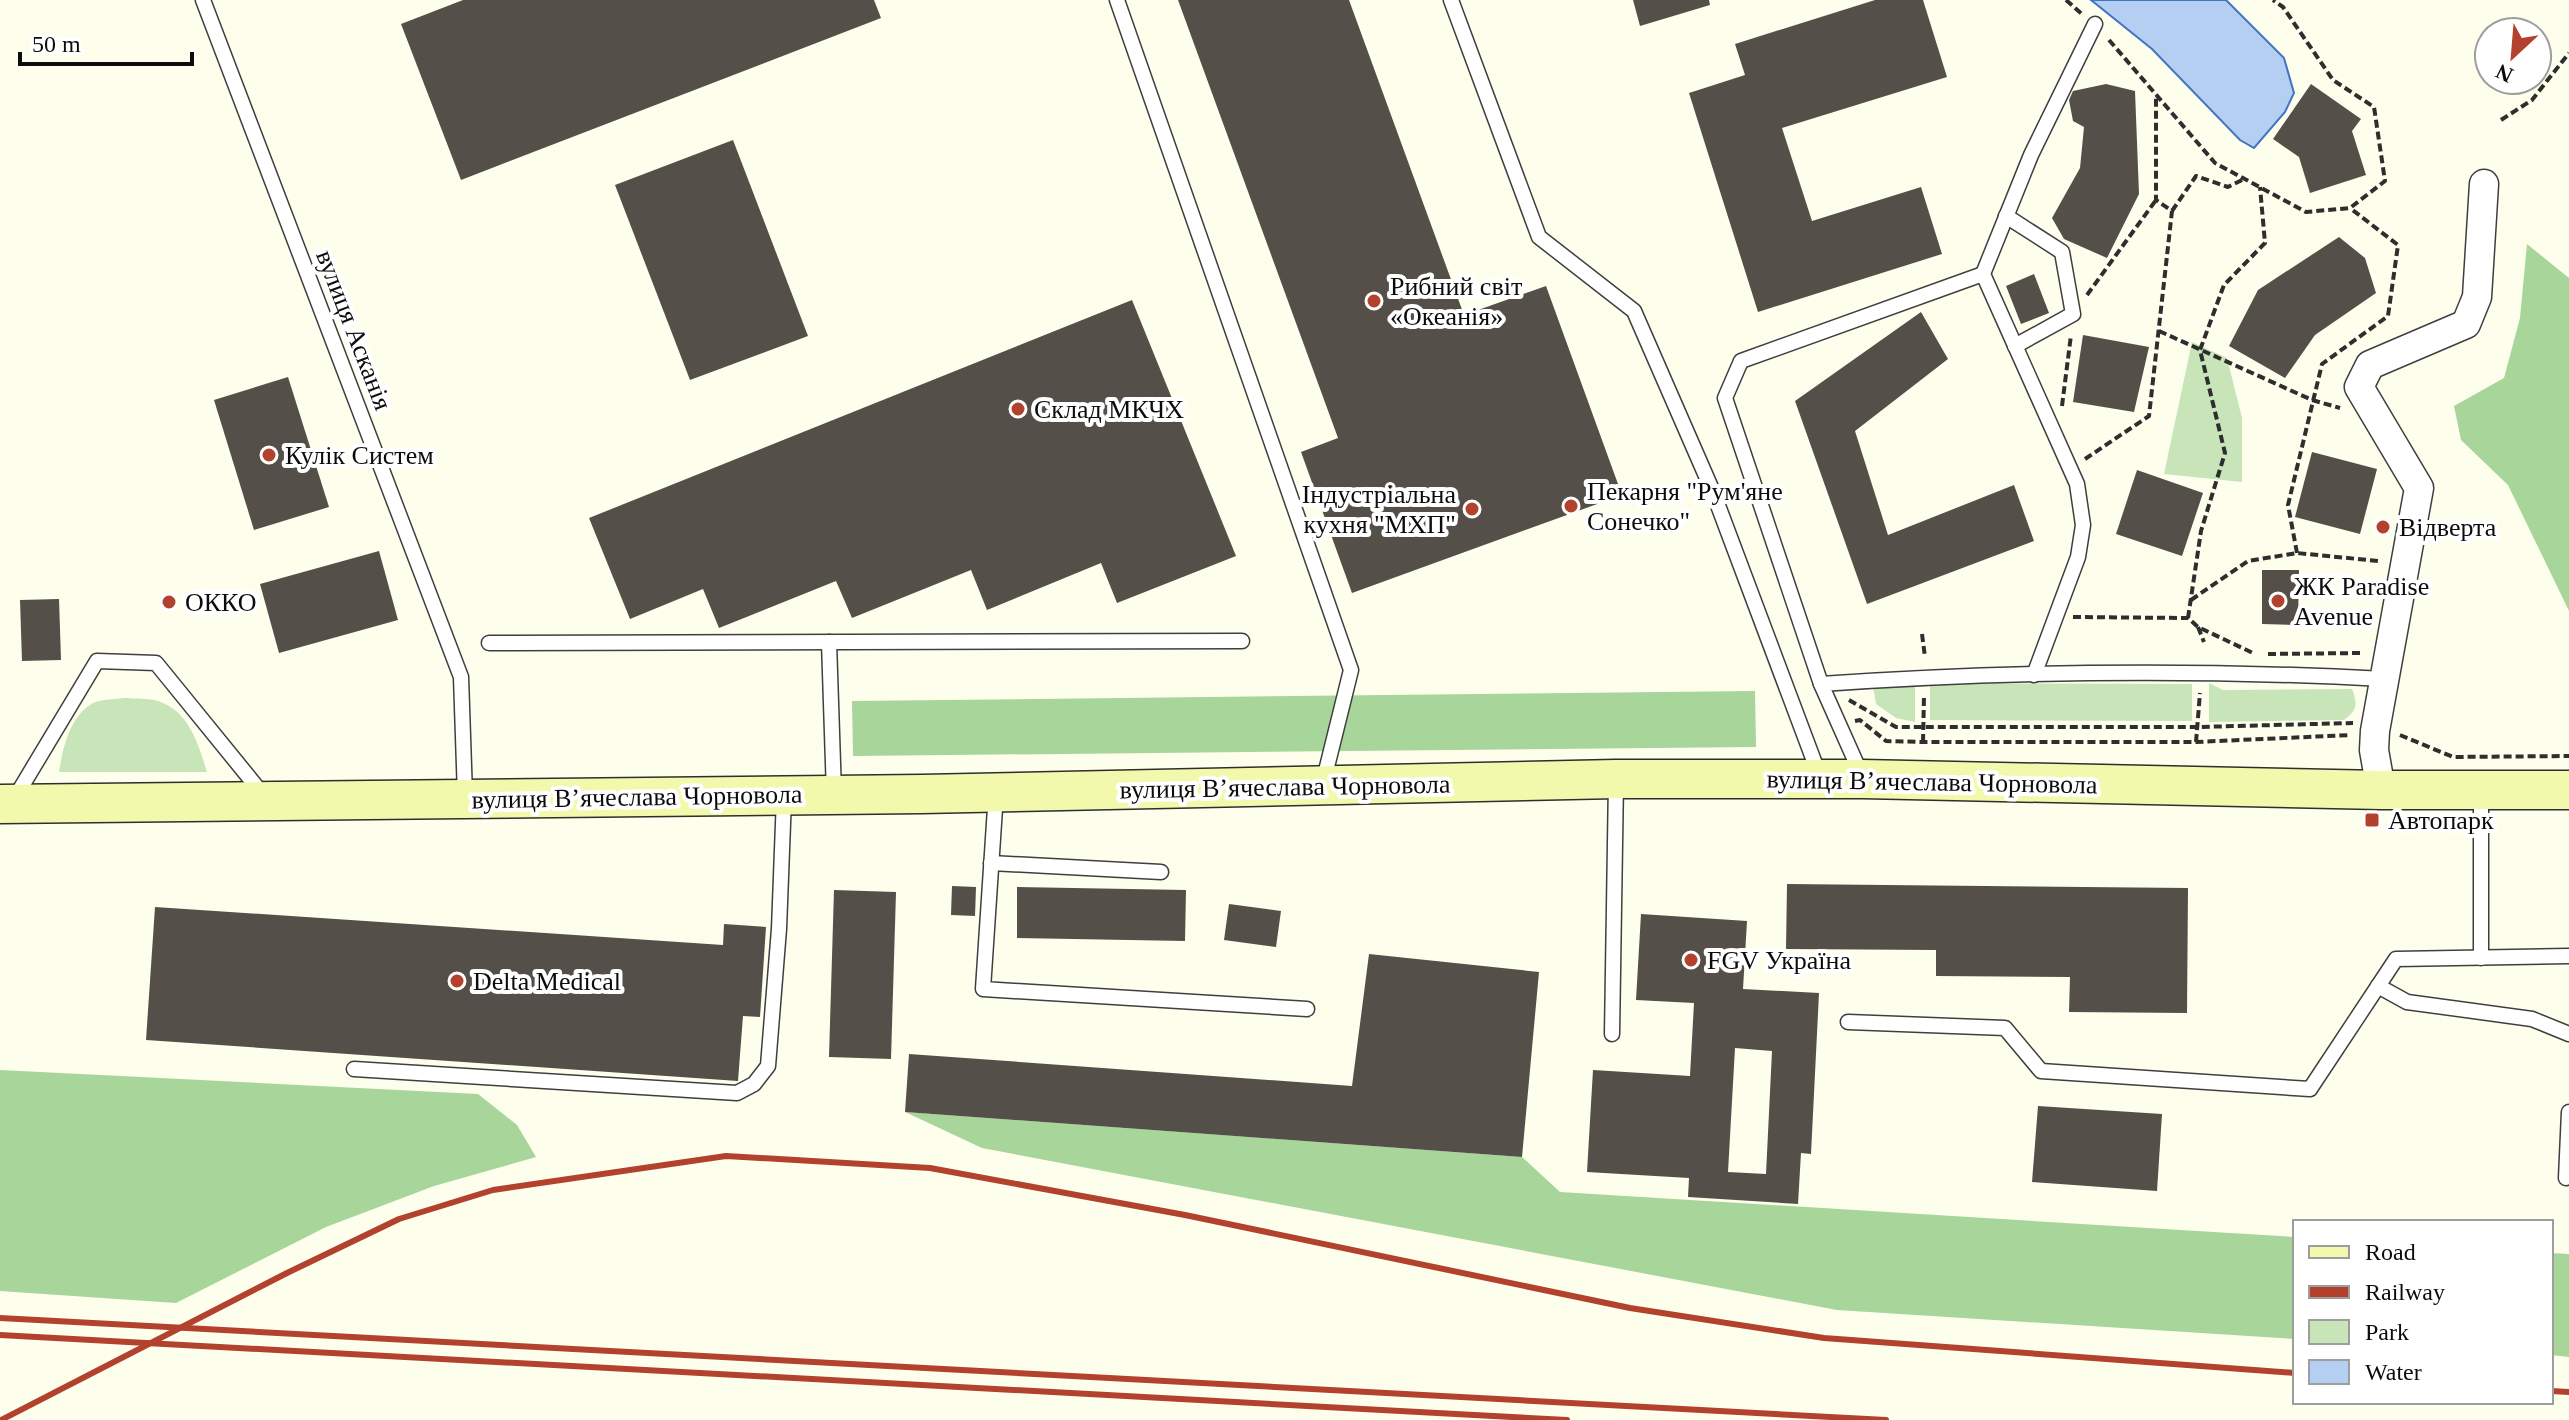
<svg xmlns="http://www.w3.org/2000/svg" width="2569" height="1420" font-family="Georgia,serif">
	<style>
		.green { fill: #c7e5b9 }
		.forest { fill: #a8d599 }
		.water { fill: #b5cff2; stroke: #4175c3; stroke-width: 2 }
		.building { fill: #545049; fill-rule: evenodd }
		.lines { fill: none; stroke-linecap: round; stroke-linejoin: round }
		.lane-casing { stroke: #3f3f3f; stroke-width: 17 }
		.street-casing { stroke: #3f3f3f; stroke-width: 31 }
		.secondary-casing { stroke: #2e2e2e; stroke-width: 41 }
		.path { stroke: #2e2e2e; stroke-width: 4; stroke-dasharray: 8 4; stroke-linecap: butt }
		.lane { stroke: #fff; stroke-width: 14 }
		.street { stroke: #fff; stroke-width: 28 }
		.secondary { stroke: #f3f9ac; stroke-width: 38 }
		.rail { stroke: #b2422e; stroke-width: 6 }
		.poi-dot { fill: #b2422e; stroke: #fff; stroke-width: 3 }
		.labels { text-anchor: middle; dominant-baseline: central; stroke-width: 8; stroke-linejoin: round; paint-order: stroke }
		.poi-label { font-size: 26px; fill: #0c0c0c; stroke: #fff; text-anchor: start }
		.street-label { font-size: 26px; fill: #0c0c0c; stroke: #fff }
	</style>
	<rect width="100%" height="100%" fill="#fefeed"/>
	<g class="green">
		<path d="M2192,342l35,16 15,60v64l-78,-8z"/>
		<path d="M1930,683l262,1v37l-262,-1z"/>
		<path d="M2209,683l14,7 129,-1c6,15 5,22 -8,31l-135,2z"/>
		<path d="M1873,686h42v36l-19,-4 -20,-14z"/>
		<path d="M126,698c10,1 22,0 32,3 31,10 40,42 49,71h-148c4,-24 10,-55 34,-69 8,-4 23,-4 33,-5z"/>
	</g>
	<g class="forest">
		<path d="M2527,244l42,34v333l-61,-126 -47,-45 -7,-34 50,-28 16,-60z"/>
		<path d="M1755,691l1,56 -903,9 -1,-55z"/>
		<path d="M0,1070l478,24 39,31 19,32 -102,29 -108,41 -150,76 -176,-12z"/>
		<path d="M905,1112l617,45 38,35 735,45v102l-458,-29 -855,-162z"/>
		<path d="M2551,1253l18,1v103l-18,-2z"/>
	</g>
	<path class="water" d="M2091,0h135l58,58 10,35 -9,19 -31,36 -14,-8 -88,-91z"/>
	<g class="building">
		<path d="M463,0h411l7,18 -420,162 -60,-156z"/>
		<path d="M1178,0h171l115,315 82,-29 76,209 -270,98 -51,-141 37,-14z"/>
		<path d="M1633,0h76l1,5 -70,21z"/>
		<path d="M1875,0h48l24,77 -165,51 30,93 109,-34 21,67 -184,58 -69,-219 56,-18 -10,-31z"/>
		<path d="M2106,84l29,7 4,103 -32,64 -43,-19 -12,-21 28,-50 4,-41 -11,-6 -4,-21 4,-9z"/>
		<path d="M2311,84l50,35 -9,12 14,44 -56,18 -11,-36 -26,-18z"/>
		<path d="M733,140l75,196 -118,44 -75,-195z"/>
		<path d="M2339,237l26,21 11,35 -61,42 -30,43 -56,-32 29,-56z"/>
		<path d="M2034,274l15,39 -28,11 -15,-38z"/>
		<path d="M1132,300l104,256 -119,47 -16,-40 -114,47 -16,-40 -119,48 -16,-37 -117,47 -16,-39 -73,30 -41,-101z"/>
		<path d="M1921,312l27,47 -93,72 33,104 126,-50 20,56 -167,63 -72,-203z"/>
		<path d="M2083,335l66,12 -15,65 -61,-10z"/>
		<path d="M288,377l41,130 -75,23 -40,-130z"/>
		<path d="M2312,452l65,17 -17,65 -65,-17z"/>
		<path d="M2137,470l66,23 -21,63 -66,-22z"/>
		<path d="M379,551l19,69 -119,33 -19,-69z"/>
		<path d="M2262,570h37l-1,55 -36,-1z"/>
		<path d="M59,599l2,61 -39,1 -2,-61z"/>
		<path d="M1787,884l401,4 -1,125 -118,-1 1,-35 -134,-1v-26l-150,-1z"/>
		<path d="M952,886l24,1 -1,29 -24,-1z"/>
		<path d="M1017,887l169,3 -1,51 -168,-3z"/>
		<path d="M834,890l62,2 -5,167 -62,-2z"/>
		<path d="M1229,904l52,7 -5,36 -52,-7z"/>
		<path d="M155,907l568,38 1,-21 42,3 -6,90 -17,-1 -5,65 -592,-41z"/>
		<path d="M1641,914l106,7 -4,68 76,4 -8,161 -10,-1 -3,51 -110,-7 1,-19 -102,-6 6,-102 97,6 4,-73 -58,-3zM1735,1048l37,3 -6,123 -38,-2z"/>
		<path d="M1369,954l170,18 -17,185 -617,-45 4,-58 443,32z"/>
		<path d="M2038,1106l124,8 -5,77 -125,-9z"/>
	</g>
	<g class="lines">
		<g class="lane-casing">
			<g id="lane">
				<path d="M203,0l258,677 4,119"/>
				<path d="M1117,0l234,670 -28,113"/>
				<path d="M1451,0l88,237 95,74 79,181 107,285"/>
				<path d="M2006,216l56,36 11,62 -58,32"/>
				<path d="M829,642l5,152"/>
				<path d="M489,643l753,-2"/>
				<path d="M2034,675l44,-118 5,-32 -6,-41 -94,-210 48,-119 64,-131"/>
				<path d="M1821,684l-96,-286 16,-37 242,-87"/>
				<path d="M1862,776l-41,-92c187,-13 376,-15 563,-5"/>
				<path d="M996,793l-13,196 324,20"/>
				<path d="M13,801l84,-140 59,2 109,134"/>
				<path d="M991,863l170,9"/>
				<path d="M2481,958v-167"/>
				<path d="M2378,986l29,16 125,17 37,15"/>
				<path d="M1848,1022l157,6 36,43 269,18 86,-130 173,-3"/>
				<path d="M1612,1034l4,-254"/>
				<path d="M354,1069l383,24 17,-9 14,-18 11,-137 5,-132"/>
				<path d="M2566,1178l3,-66"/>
			</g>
		</g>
		<g class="street-casing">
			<path id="street" d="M2381,790l-7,-40 1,-19 44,-243 -60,-101 11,-22 96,-41 11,-27 7,-113"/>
		</g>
		<g class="secondary-casing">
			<path id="secondary" d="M0,804l922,-10 694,-15h247l518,11h188"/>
		</g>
		<g class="path">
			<path d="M2066,0l16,14"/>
			<path d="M2109,40l106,123 91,49 44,-4 35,-27 -11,-74 -41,-27 -50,-73 -10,-7"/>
			<path d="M2501,120l31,-20 37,-47"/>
			<path d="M2172,211l24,-35 32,11 16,-8"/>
			<path d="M2087,295l69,-95"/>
			<path d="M2159,331l153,69 28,8"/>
			<path d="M2062,406l9,-71"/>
			<path d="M2085,459l64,-43 23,-205 -16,-11v-104"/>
			<path d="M2297,553l-9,-48 34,-141 66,-48 10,-71 -48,-37"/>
			<path d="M2191,600l57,-39 49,-8 81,8"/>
			<path d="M2073,617l115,1 10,9 57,27"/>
			<path d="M2188,618l13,-87 24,-78 -25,-103 24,-65 41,-42 -5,-56"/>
			<path d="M2198,627l6,15"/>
			<path d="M1922,634l3,23"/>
			<path d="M2268,654l93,-1"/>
			<path d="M1849,700l47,27h302l155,-4"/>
			<path d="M1855,721l5,-1 26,21 37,1h273l155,-7"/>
			<path d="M2400,735l53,22 116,-1"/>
			<path d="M1923,742l1,-46"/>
			<path d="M2196,742l4,-49"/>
		</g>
		<use href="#lane" class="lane"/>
		<use href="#street" class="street"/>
		<use href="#secondary" class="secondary"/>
		<g class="rail">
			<path d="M0,1318l1886,102"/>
			<path d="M0,1335l1567,85"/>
			<path d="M2551,1391l18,1"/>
			<path d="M1,1420l286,-147 112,-54 94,-29 233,-34 204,12 255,47 445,93 194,30 471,35"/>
		</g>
	</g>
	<g class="poi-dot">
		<circle cx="1374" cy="301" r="8"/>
		<circle cx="1018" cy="409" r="8"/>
		<circle cx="269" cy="455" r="8"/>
		<circle cx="1571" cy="506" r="8"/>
		<circle cx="1472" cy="509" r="8"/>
		<circle cx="2383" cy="527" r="8"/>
		<circle cx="2278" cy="601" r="8"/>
		<circle cx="169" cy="602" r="8"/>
		<rect x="2364" y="812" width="16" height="16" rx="4"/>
		<circle cx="1691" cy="960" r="8"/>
		<circle cx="457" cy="981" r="8"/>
	</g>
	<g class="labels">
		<g class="poi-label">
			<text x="1390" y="286">Рибний світ<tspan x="1390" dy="30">«Океанія»</tspan></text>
			<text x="1034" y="409">Склад МКЧХ</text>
			<text x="285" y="455">Кулік Систем</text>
			<text x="1587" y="491">Пекарня "Рум'яне<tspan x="1587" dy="30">Сонечко"</tspan></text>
			<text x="1456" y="494" text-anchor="end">Індустріальна<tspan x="1456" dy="30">кухня "МХП"</tspan></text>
			<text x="2399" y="527">Відверта</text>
			<text x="2294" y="586">ЖК Paradise<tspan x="2294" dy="30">Avenue</tspan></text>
			<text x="185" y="602">ОККО</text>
			<text x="2388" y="820">Автопарк</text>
			<text x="1707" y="960">FGV Україна</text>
			<text x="473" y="981">Delta Medical</text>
		</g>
		<g class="street-label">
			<text transform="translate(354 330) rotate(69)">вулиця Асканія</text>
			<text transform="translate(1932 782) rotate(1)">вулиця Вʼячеслава Чорновола</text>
			<text transform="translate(1285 787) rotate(-1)">вулиця Вʼячеслава Чорновола</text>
			<text transform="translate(637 797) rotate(-1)">вулиця Вʼячеслава Чорновола</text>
		</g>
	</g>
	<rect x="2293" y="1220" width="260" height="184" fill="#ffffff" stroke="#9e9e9e" stroke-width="2"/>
	<rect x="2309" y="1246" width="40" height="12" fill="#f3f9ac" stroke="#9e9e9e" stroke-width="2"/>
	<text x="2365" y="1260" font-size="24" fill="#0c0c0c">Road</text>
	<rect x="2309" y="1286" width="40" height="12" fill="#b2422e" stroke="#9e9e9e" stroke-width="2"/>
	<text x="2365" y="1300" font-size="24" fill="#0c0c0c">Railway</text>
	<rect x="2309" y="1320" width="40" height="24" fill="#c7e5b9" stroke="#9e9e9e" stroke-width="2"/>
	<text x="2365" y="1340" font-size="24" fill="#0c0c0c">Park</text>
	<rect x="2309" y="1360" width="40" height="24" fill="#b5cff2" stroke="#9e9e9e" stroke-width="2"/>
	<text x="2365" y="1380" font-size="24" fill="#0c0c0c">Water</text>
	<g transform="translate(2513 56) rotate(206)"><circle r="38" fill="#ffffff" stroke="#9e9e9e" stroke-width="2"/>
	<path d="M0-6L14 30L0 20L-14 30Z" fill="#b2422e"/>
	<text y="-12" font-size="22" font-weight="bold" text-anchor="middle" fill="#0c0c0c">N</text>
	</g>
	<path d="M20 52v12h172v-12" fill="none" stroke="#0c0c0c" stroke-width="4"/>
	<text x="32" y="52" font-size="24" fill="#0c0c0c" stroke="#ffffff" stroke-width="6" paint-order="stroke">50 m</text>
</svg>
